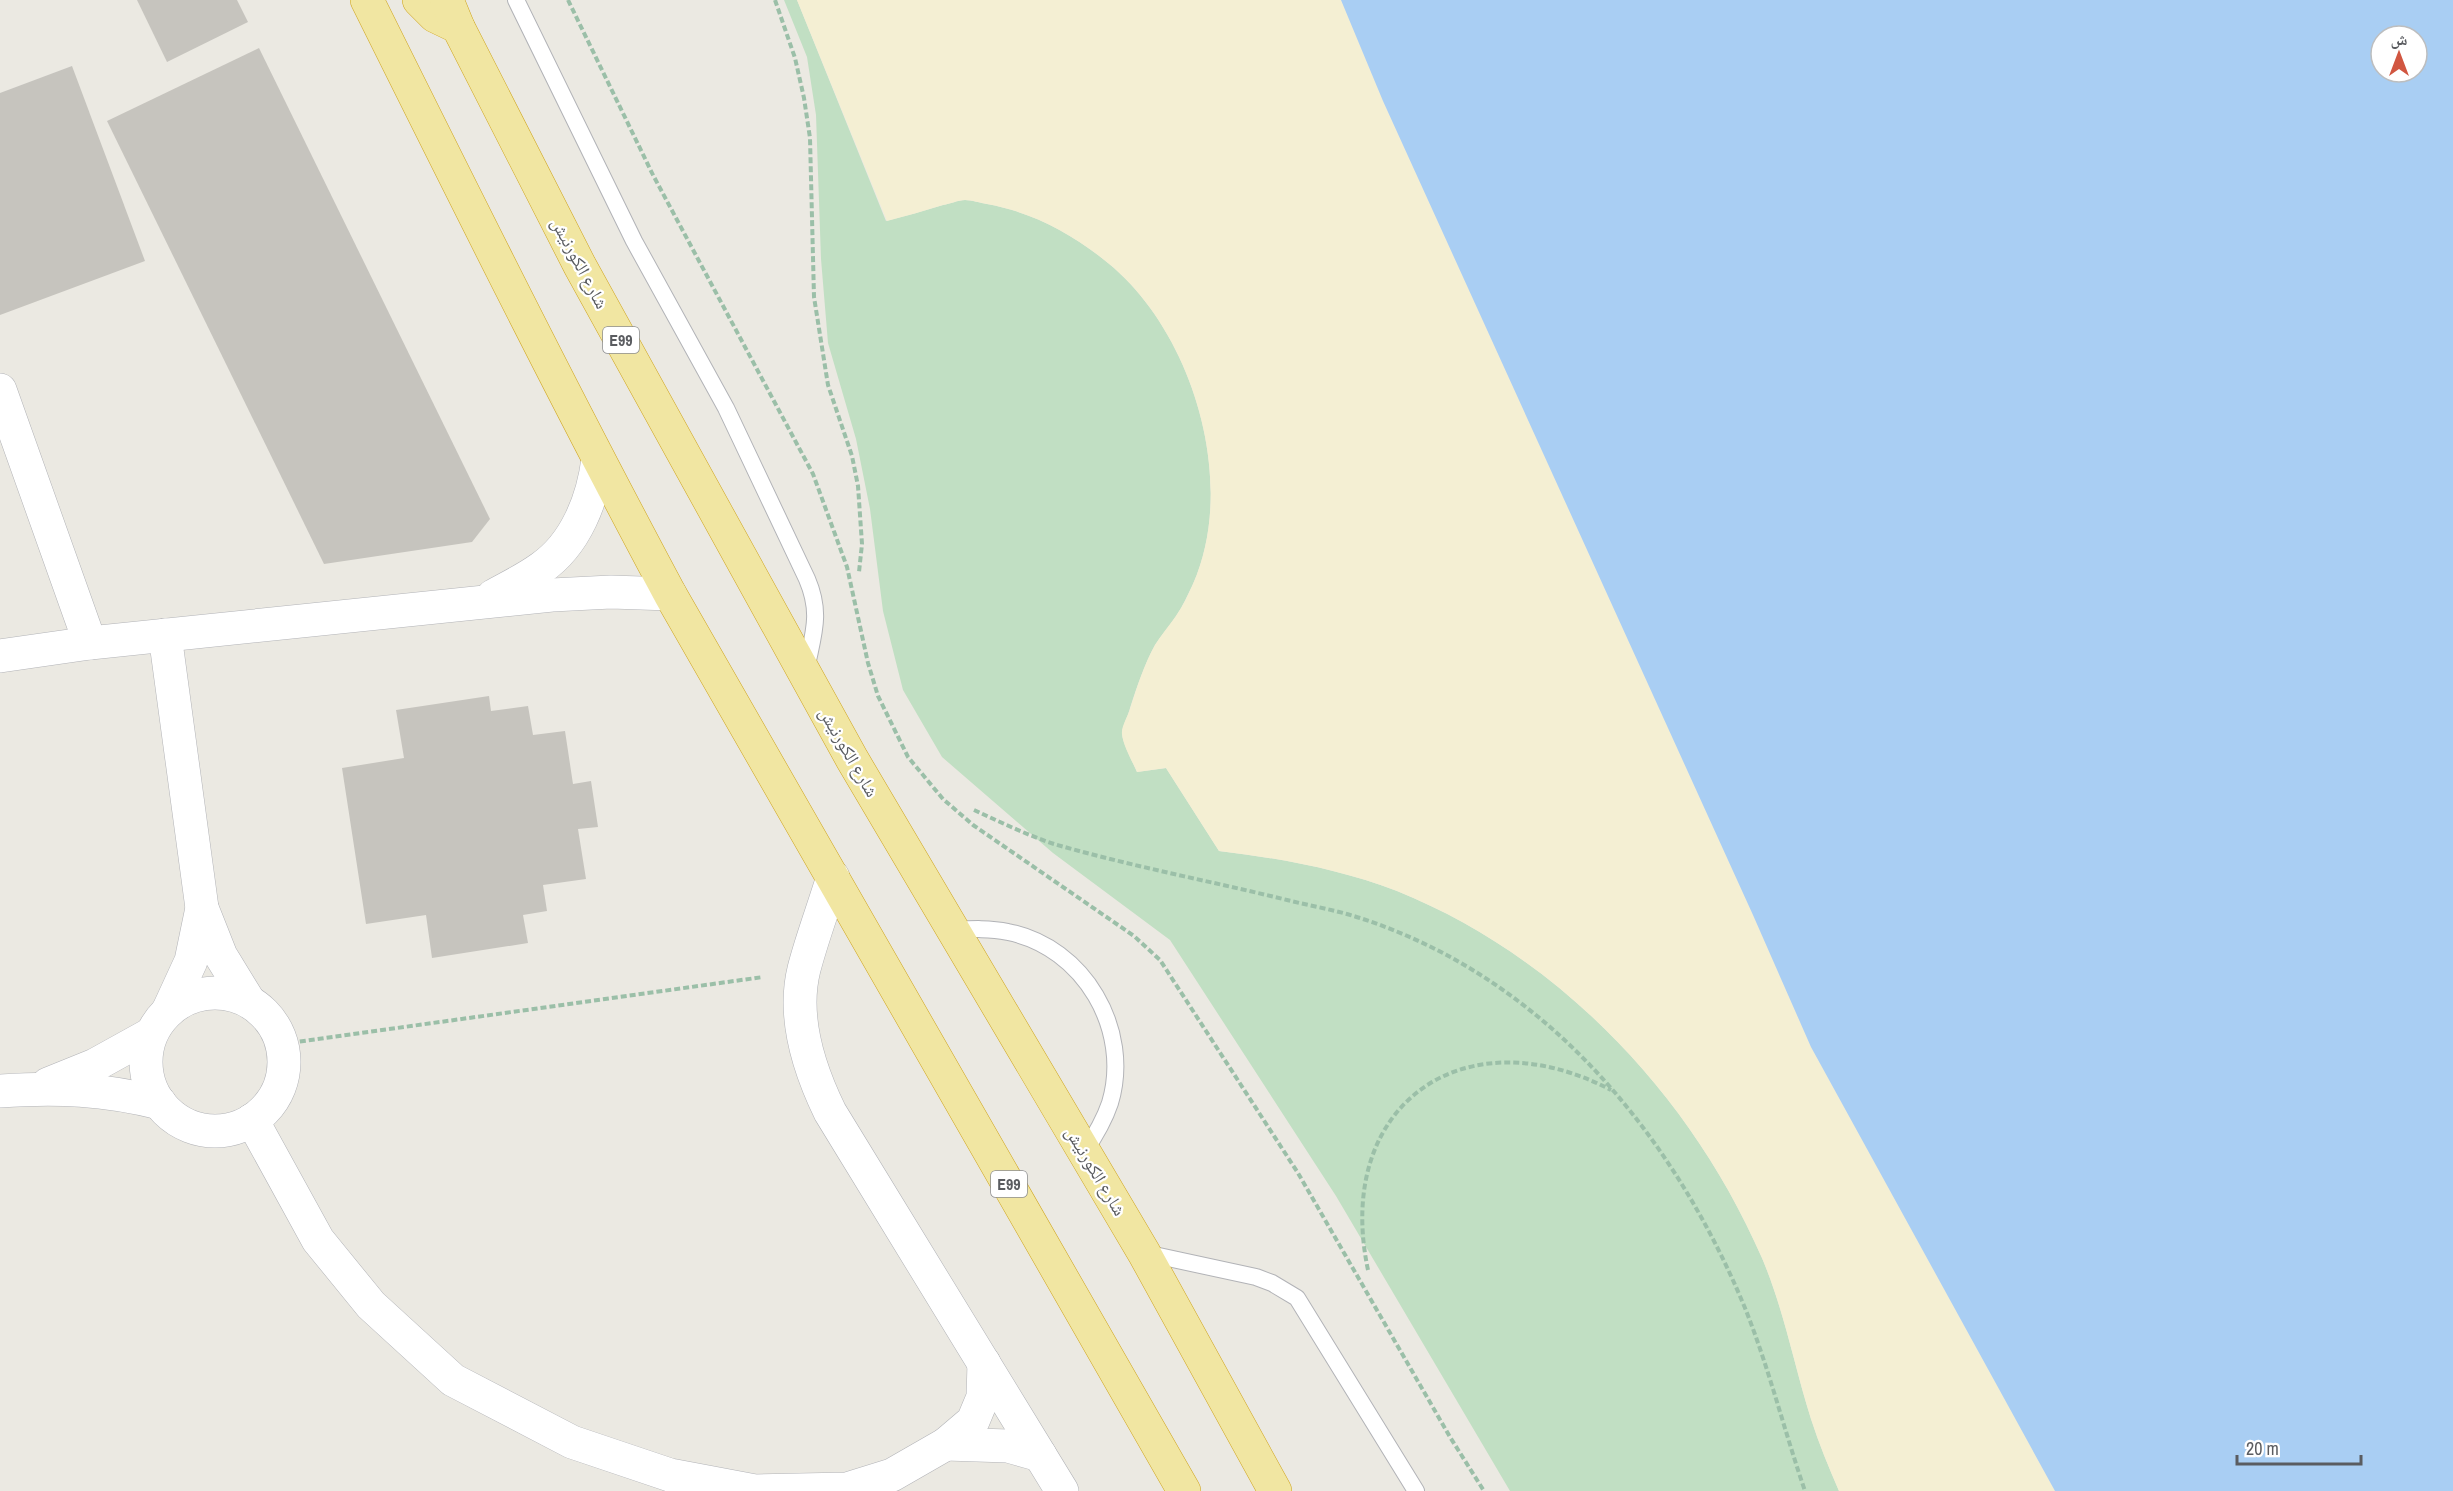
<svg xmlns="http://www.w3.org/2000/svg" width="2453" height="1491" font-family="'Archivo Narrow','Noto Naskh Arabic',sans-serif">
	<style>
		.green { fill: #c1dfc3 }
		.sand { fill: #f4efd3 }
		.water { fill: #a9cef3; fill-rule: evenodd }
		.building { fill: #c6c4be }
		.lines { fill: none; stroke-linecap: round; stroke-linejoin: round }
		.service-casing { stroke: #b2b3b7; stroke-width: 18 }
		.minor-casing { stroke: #b2b3b7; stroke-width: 34 }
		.tertiary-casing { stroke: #b2b3b7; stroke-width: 34 }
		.trunk-casing { stroke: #cfa41d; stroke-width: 34 }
		.path { stroke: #9bbfa8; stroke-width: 4; stroke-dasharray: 6 3; stroke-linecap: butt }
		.service { stroke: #fff; stroke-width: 16 }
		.minor { stroke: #fff; stroke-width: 33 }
		.tertiary { stroke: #fff; stroke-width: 33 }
		.trunk { stroke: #f1e6a2; stroke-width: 33 }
		.labels { text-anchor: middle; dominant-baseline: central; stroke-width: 4.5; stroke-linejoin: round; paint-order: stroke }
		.shield { fill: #fff; stroke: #8c8d90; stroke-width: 1.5 }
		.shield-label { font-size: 16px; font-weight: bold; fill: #5a5c60 }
		.street-label { font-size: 18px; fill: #5a5c60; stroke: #fff }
	</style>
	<rect width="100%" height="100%" fill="#ebe9e2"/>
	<path class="green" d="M784,0h13l89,221c19,-5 38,-10 57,-16 7,-1 15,-5 22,-5 7,0 15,3 22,4 45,8 86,30 121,59 85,69 130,219 85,321 -5,10 -10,22 -17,32 -6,10 -15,19 -21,29 -11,20 -18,42 -25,63 -2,8 -8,19 -8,26 1,10 11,29 15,38l29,-4 53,83c60,7 120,18 178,40 164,66 295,206 365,367 22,52 32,107 49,161 8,25 18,49 28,72h-329l-174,-295 -166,-256 -117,-87 -111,-96 -39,-67 -20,-79 -13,-102 -14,-70 -28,-96 -7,-84 -5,-144 -9,-58z"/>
	<path class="sand" d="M797,0h544l42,101 370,814 58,132 244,444h-216c-10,-23 -20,-47 -28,-72 -17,-54 -27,-109 -49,-161 -70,-161 -201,-301 -365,-367 -58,-22 -118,-33 -178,-40l-53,-83 -29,4c-4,-10 -14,-26 -15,-38 -1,-7 6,-18 8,-25 7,-22 14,-44 25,-64 6,-10 14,-19 21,-29 7,-10 12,-21 17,-32 45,-102 0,-252 -85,-321 -35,-29 -76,-51 -121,-59 -6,-1 -15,-4 -22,-4 -7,0 -15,4 -22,5 -19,6 -38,11 -56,16z"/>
	<path class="water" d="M1341,0h1112v1491h-398l-244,-444 -58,-132 -370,-814zM2381,36h36v36h-36z"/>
	<g class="building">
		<path d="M137,0h100l11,22 -81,40z"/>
		<path d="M259,48l231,471 -18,23 -148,22 -217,-443z"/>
		<path d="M72,66l73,195 -145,54v-222z"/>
		<path d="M489,696l2,15 37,-5 5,29 32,-4 8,53 18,-3 7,46 -20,2 8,50 -43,6 4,26 -24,4 5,28 -96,15 -6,-43 -60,9 -24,-156 62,-10 -8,-48z"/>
	</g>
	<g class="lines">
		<g class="service-casing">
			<g id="service">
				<path d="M516,0l118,241 92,167 81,171c15,35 6,55 -1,91"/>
				<path d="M953,930c19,-1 37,-2 55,2 76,15 124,98 102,171 -6,18 -15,33 -26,49"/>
				<path d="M1145,1253l111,24 16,6 25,15 119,193"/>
			</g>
		</g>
		<g class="minor-casing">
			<g id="minor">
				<path d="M0,390l90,253"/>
				<path d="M493,596c16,-9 33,-17 48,-28 35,-24 52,-69 57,-109"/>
				<path d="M165,635l37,273 19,48 27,44"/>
				<path d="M0,656l90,-13 462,-48 59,-3 59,2"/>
				<circle cx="215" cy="1062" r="69"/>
				<path d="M168,1011l23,-50 11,-53"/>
				<path d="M48,1084l47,-19 56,-31"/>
				<path d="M0,1091c57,-4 104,-2 160,12"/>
				<path d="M252,1120l66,120 53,65 82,75 119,62 98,33 85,16 92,-2 45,-14 54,-31 27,-23 10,-24 1,-34"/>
				<path d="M946,1444l62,2 32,9"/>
			</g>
		</g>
		<g class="tertiary-casing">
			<path id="tertiary" d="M833,877c-9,30 -21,61 -29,92 -12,48 5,100 26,143l232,379"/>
		</g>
		<g class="trunk-casing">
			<g id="trunk">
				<path d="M367,0c99,199 198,398 303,594l514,897"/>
				<path d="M419,0l16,16 23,11"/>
				<path d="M447,0l11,27 122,239 272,493 292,494 131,238"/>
			</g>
		</g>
		<g class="path">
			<path d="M568,0l85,175 160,299 34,93 21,96 10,33 30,61 35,42 30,26 161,111 26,24 138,213 152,264 34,54"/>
			<path d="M775,0l20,58 9,40 6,40 4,159 14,88 24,71 6,30 4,58 -3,28"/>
			<path d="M974,810c26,12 53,25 80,34 76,22 156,37 233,56 24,6 49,10 73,18 185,60 313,216 385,390 24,60 39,122 60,183"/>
			<path d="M282,1044l481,-67"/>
			<path d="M1368,1270c-35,-165 96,-257 243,-180"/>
		</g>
		<use href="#service" class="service"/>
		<use href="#minor" class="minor"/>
		<use href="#tertiary" class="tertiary"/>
		<use href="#trunk" class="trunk"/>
	</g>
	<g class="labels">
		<g class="shield">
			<rect x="603" y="327" width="36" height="26" rx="4.5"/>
			<rect x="991" y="1171" width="36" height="26" rx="4.5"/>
		</g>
		<g class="shield-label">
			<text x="621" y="340">E99</text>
			<text x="1009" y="1184">E99</text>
		</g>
		<g class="street-label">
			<text transform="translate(580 263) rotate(62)">شارع الكورنيش</text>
			<text transform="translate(849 752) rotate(60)">شارع الكورنيش</text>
			<text transform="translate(1096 1171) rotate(59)">شارع الكورنيش</text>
		</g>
	</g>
	<g transform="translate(2399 54)"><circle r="28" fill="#ffffff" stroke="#bdbebf" stroke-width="1.5"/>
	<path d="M0-4.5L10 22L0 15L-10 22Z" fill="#d15641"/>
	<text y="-9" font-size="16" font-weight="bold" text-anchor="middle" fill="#5a5c60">ش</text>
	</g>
	<path d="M2237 1455v9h124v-9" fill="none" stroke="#5a5c60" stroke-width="3"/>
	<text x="2246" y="1455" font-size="18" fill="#5a5c60" stroke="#ffffff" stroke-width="4.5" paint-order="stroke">20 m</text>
</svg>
